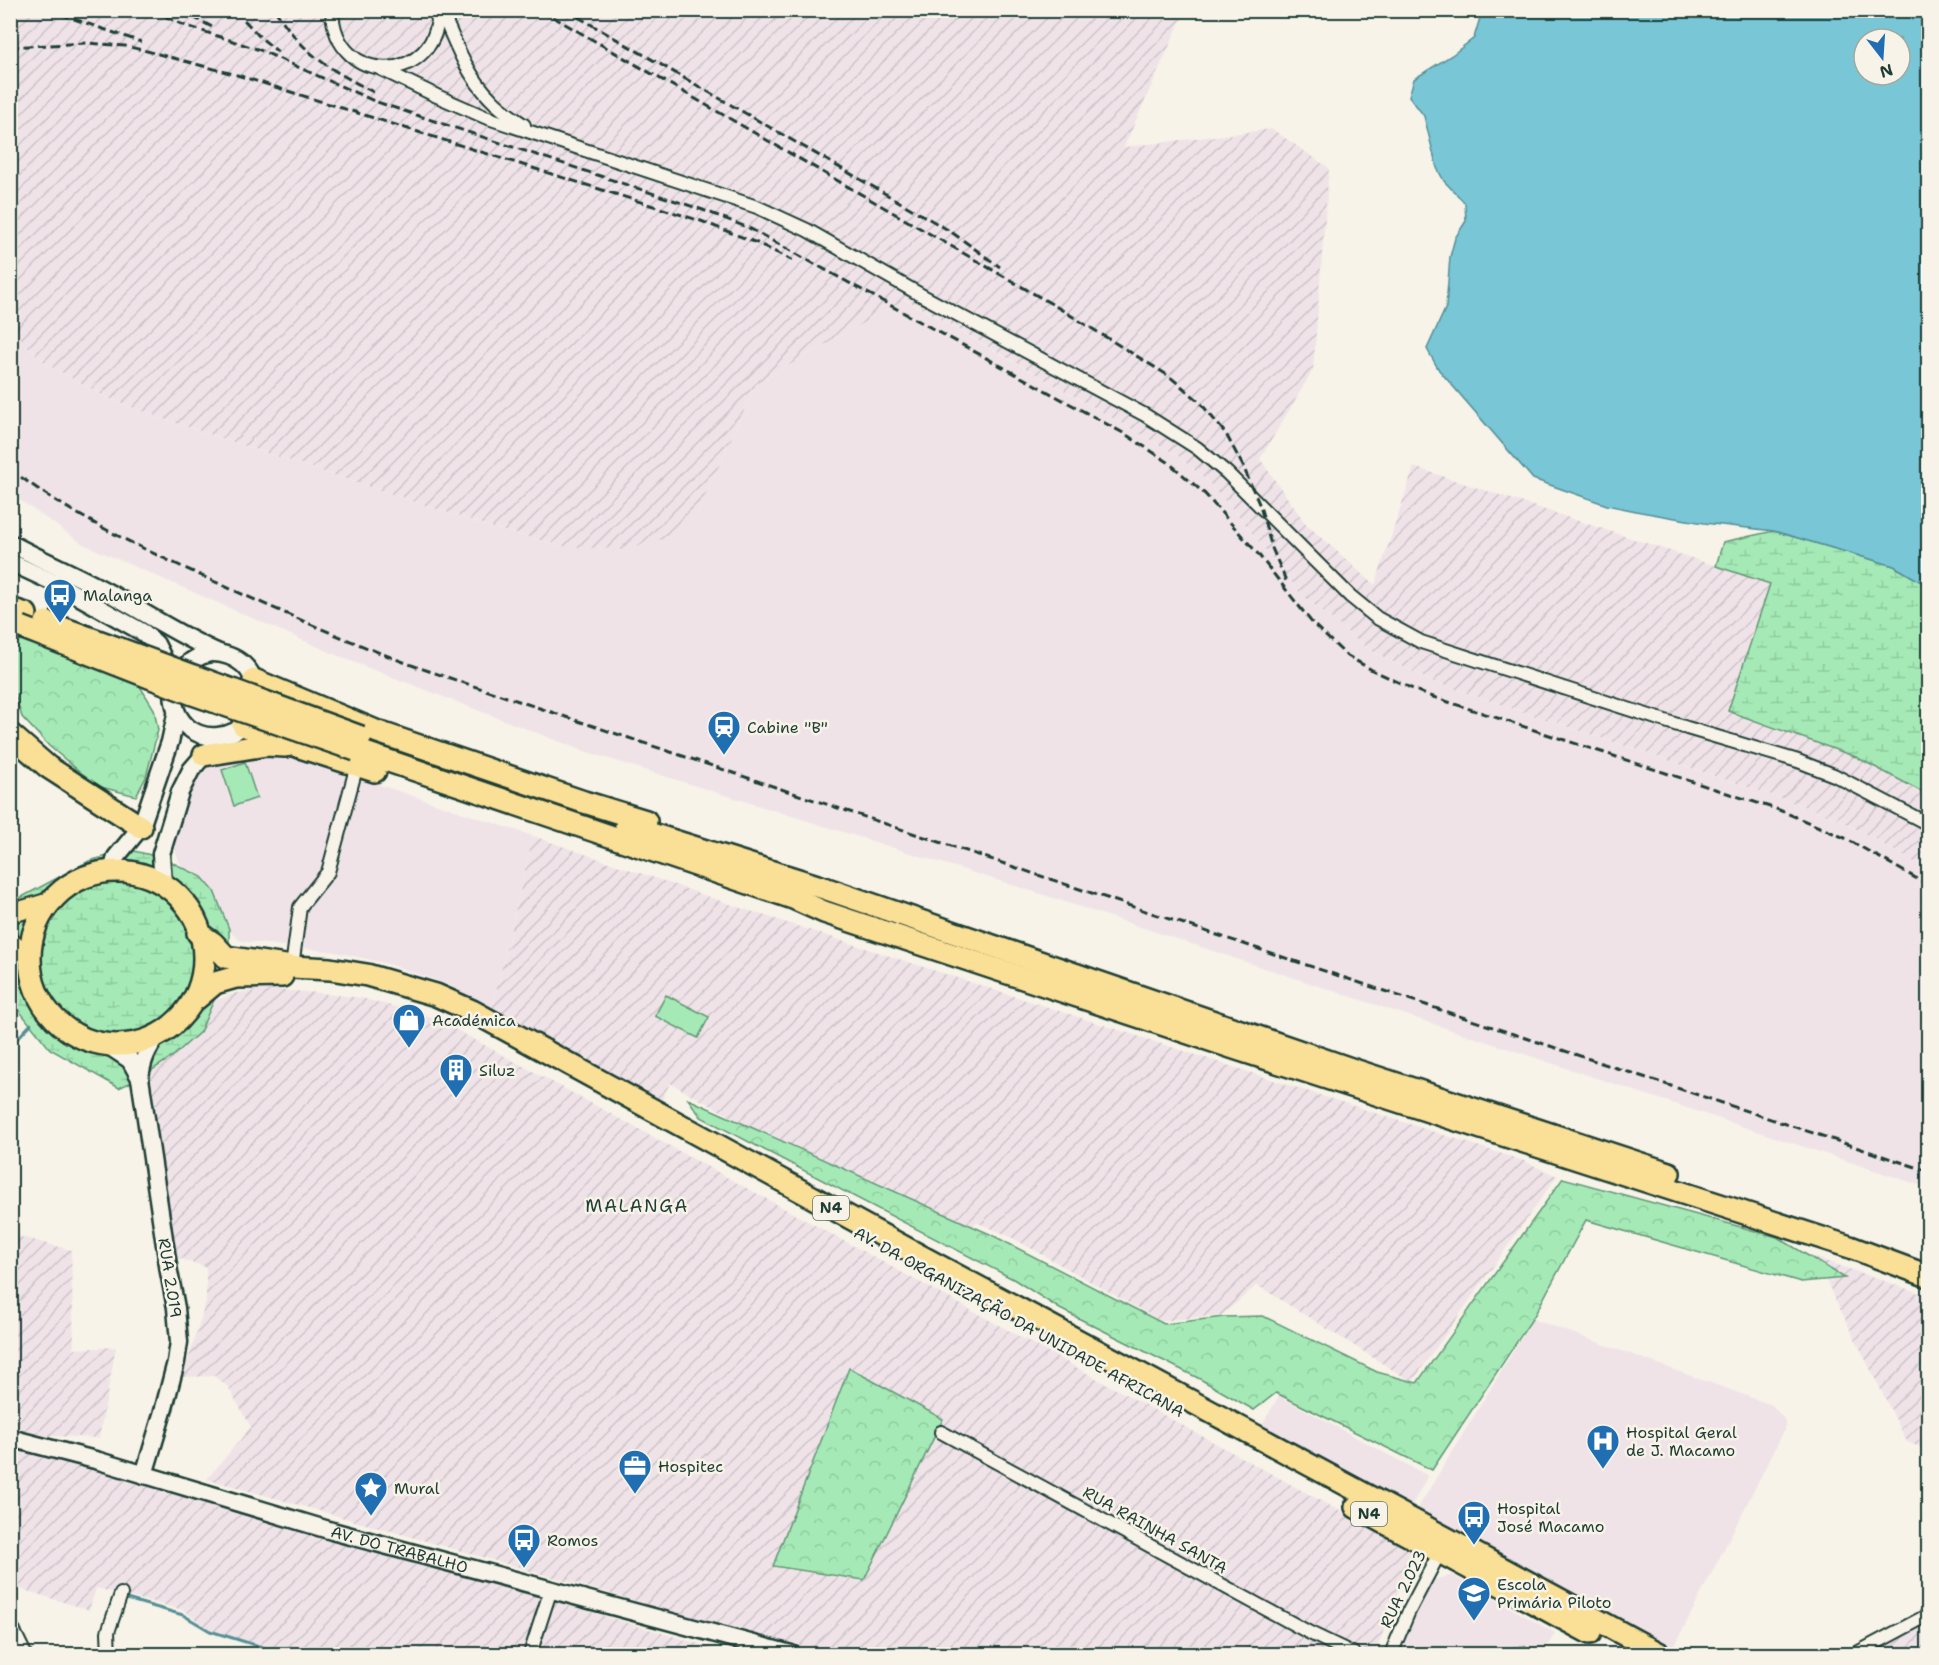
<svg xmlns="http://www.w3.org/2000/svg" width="1939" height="1665" font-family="'Shantell Sans',sans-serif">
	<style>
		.built { fill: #efe3e8 }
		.industrial { fill: url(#industrial-furrows) }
		.green { fill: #a5eab6; stroke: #629475; stroke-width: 1.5 }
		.forest { fill: url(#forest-crowns); stroke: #629475; stroke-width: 1.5 }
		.wetland { fill: url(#wetland-marsh); stroke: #629475; stroke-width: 1.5 }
		.water { fill: #79c6d7; stroke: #558f96; stroke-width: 1.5; fill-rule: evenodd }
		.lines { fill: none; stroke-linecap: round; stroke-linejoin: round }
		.stream { stroke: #558f96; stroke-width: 3 }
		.street-casing { stroke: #1f3d34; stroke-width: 16 }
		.secondary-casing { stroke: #1f3d34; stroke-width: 21 }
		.primary-casing { stroke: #1f3d34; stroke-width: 22 }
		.highway-casing { stroke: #1f3d34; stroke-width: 26 }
		.street { stroke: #f7f3e8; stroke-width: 12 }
		.secondary { stroke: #f7f3e8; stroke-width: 16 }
		.primary { stroke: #fadf96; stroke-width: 18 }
		.highway { stroke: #fadf96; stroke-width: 21 }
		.rail { stroke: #1f3d34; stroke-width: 3; stroke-dasharray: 9 4.5; stroke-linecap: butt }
		.highway-bridge-casing { stroke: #1f3d34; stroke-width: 26; stroke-linecap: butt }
		.highway-bridge { stroke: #fadf96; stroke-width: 21 }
		.labels { text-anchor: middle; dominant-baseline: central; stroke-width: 5; stroke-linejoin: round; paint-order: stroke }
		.shield { fill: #f7f3e8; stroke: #60746a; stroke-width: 1.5 }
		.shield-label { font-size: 15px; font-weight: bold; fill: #1f3d34 }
		.poi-label { font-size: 16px; fill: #1f3d34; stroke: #f7f3e8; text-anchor: start }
		.street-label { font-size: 16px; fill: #1f3d34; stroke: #f7f3e8 }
		.neighbourhood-label { font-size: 18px; letter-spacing: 1.5px; fill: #1f3d34; stroke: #f7f3e8 }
	</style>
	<defs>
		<pattern id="industrial-furrows" width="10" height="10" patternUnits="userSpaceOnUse" patternTransform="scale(1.5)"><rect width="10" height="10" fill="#efe3e8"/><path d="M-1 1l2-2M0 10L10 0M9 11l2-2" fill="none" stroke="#ccc4c8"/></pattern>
		<pattern id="forest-crowns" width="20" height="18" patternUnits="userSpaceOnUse" patternTransform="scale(1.5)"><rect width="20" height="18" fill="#a5eab6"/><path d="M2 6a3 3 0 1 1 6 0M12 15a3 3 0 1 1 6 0" fill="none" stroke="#8eca9d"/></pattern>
		<pattern id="wetland-marsh" width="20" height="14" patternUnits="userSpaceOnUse" patternTransform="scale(1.5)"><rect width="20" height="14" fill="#a5eab6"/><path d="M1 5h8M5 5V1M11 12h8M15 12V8" fill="none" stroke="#8eca9d"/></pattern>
	</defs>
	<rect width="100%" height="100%" fill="#f7f3e8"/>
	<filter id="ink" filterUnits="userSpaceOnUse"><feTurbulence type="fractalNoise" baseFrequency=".0167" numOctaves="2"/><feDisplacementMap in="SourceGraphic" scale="12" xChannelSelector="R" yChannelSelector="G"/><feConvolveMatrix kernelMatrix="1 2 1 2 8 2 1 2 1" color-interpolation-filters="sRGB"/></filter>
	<g filter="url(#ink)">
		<g class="built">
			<path d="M904,299l273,156 30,26 31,34 63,79 67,55 63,32 353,118 55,20 89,51v318l-887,-294 -460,-144 -233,-90 -265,-116 -72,-50 -1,-168 15,18 23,21 58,32 52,20 339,112 66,17 133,-29 60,-133z"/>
			<path d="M290,755l243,81 -41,173 -45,-25 -59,-20 -52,-12 -95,-11 -44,-36 -26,-65 18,-50 20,-24 25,-10z"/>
			<path d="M1533,1319l239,86 13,15v9l-114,224 -217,-123 -38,-19z"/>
			<path d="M1279,1396l149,80 -19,34 -149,-82z"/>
			<path d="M1452,1575l103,58 -12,21h-145l32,-73z"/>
		</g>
		<g class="industrial">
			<path d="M10,11h1175l-61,136 148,-18 57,39 -16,202 -53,89 46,65 69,61 39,-118 357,117 85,173 72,38v75l-89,-51 -55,-20 -353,-118 -63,-32 -67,-55 -63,-79 -31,-34 -30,-26 -272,-156 -149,85 -60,133 -27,20 -42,13 -64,-4 -66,-17 -339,-112 -52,-20 -58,-32 -23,-21 -14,-18z"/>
			<path d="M533,836l211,73 780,252 33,15 -145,206 -155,-97 -35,30 -61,6 -154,-86 -31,-13 -7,13 -208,-102 -91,-50 -8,17 -170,-91z"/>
			<path d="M267,989l53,4 41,5 72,19 980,534 -38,103h-552l-616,-175 44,-52 -23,-40 -14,-11 -31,1 23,-76v-34l-32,-10 -25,-195 65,-61 22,-8z"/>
			<path d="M10,1234l61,16 3,99 42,-2 -17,91 -88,-4z"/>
			<path d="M1814,1257l114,39v154l-21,-8z"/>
			<path d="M10,1443l418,121 305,90h-465l-2,-7 -56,-17 -27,-20 -87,-22 -7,22 -78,-24z"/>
			<path d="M1928,1618v36h-65z"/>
		</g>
		<g class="green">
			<path d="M245,762l12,36 -23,8 -12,-36z"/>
			<path d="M666,995l43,22 -11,21 -43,-22z"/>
			<path d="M1526,1646l1,8h-39l-1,-4z"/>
		</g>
		<g class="forest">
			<path d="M10,637l58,18 70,28 16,26 4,21 -12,47 -10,19 -39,-10 -48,-40 -27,-29 -11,-33z"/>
			<path d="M688,1099l304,136 172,89 60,-7 39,-1 114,56 40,11 146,-205 214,59 68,41 -44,4 -215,-62 -52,96 -102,154 -156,-77 -22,17 -54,-31 -140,-70 -45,-29 -314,-163z"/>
			<path d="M849,1368l94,51 -79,161 -91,-14z"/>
		</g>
		<g class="wetland">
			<path d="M1774,531l120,35 34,20v209l-72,-38 -128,-46 42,-127 -54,-18 7,-24z"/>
			<path d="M130,850l33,8 39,19 12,14 15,38v31l-12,33 -17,39 -28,25 -32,21 -21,10 -69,-39 -37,-46 -2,-7 -1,-96 10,-2 69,-37z"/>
		</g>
		<path class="water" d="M1482,11h446v575l-34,-20 -120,-35 -70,-8 -63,-11 -34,-7 -74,-26 -94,-109 -12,-21 19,-42 4,-50 5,-19 11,-17 -1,-18 -21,-22 -7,-13 -13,-52 -15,-20 5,-17 38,-24 22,-17zM1864,39h36v36h-36z"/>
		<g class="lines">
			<g class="stream">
				<path d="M10,1050l6,-10 15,-16"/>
				<path d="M123,1598l60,17 27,16 55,17 1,6"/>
			</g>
			<g class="street-casing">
				<g id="street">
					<path d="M332,10c3,81 109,73 106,0"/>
					<path d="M441,10c14,32 25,64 50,89 9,10 21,18 33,26"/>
					<path d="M379,68l58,28 48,21 272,90 50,23 114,65 224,120 52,33 30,25 123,123 27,22 44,24 266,86 111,33 36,14 94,49"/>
					<path d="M292,967l8,-60 28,-35 29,-107"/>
					<path d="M941,1432l369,201 44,21"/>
					<path d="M10,1623l15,31"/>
					<path d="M109,1654l-1,-22 13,-38"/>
					<path d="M530,1654l21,-65"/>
					<path d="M1391,1654l18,-43 33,-63"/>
					<path d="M1855,1654l73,-39"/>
				</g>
			</g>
			<g class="secondary-casing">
				<g id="secondary">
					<path d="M10,543c33,18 67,32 99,50 37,20 71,43 110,60"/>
					<path d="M10,562l47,22 87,49 12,11 13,26"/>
					<path d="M210,653c58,-1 63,77 8,83 -50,5 -65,-69 -8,-83z"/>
					<path d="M112,871l4,-14 25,-30 29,-85 6,-27"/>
					<path d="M163,884l-2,-30 19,-62 11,-22 13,-15 9,-7"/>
					<path d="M106,1044l24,16 10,18"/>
					<path id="s1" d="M10,1438l89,23 233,70 459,123"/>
					<path d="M144,1475l20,-67 12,-46 3,-20 -3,-34 -7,-36 -29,-194c2,-17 7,-29 18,-43"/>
				</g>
			</g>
			<g class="primary-casing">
				<g id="primary">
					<path d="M10,912h6l33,-10"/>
					<path d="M10,942l20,16"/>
				</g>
			</g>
			<g class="highway-casing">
				<g id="highway">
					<path d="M10,609l16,5"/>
					<path d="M254,680l124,52 206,70 62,19"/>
					<path d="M243,725l57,22 75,24"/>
					<path d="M10,734l38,33 93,60"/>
					<path d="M356,750l437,148 31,14 413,137 613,198 78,29"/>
					<path d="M204,755l62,-10 19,1"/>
					<path d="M626,826l201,63 524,180 318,104"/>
					<circle cx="117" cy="958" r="87"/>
					<path d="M198,933l15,10 13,14 66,10 38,2 37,6 69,20 36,16 439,240 561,301 188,102"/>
					<path d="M196,999l19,-16 21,-6 46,-1"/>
					<path d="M1356,1507l234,126"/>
				</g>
			</g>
			<use href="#street" class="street"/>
			<use href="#secondary" class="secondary"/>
			<use href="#primary" class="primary"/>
			<use href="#highway" class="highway"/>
			<g class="rail">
				<path d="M48,10l93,32"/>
				<path d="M153,10l28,14 79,26 114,51 329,109 46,18 376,206 43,28 37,32 53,60 55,70 33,31 26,15 52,24 355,116 66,28 83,47"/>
				<path d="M180,10l32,17"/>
				<path d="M235,10l24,26 19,16"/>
				<path d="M275,10c30,46 53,58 100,83"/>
				<path d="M541,10l516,297 112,69 30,25 27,33 17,32 17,40 12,42 14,33"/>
				<path d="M566,10l384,221 50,36"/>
				<path d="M10,47l78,-4 37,3 22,5 90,24 464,146 56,22 35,17"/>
				<path d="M10,469c62,47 123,75 192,107 71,32 142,64 215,91l1009,338 502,166"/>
			</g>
			<g class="highway-bridge-casing">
				<g id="highway-bridge">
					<path d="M46,622l315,115"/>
					<path d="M21,627l169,66 166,57"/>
				</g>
			</g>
			<use href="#highway-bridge" class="highway-bridge"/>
		</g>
	</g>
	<defs>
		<g id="bus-pin" transform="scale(1.725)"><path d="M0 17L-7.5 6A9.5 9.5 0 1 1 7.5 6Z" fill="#1f6fb2" stroke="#f7f3e8"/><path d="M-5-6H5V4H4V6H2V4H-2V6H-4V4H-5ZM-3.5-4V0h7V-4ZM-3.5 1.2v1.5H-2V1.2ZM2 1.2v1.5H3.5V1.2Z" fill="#fff"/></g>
		<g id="station-pin" transform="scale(1.725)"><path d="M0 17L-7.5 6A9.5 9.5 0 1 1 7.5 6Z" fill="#1f6fb2" stroke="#f7f3e8"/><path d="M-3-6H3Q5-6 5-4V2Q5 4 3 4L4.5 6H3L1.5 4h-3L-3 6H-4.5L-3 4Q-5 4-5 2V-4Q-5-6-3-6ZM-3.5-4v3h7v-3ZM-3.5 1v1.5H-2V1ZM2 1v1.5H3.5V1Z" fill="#fff"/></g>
		<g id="shop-pin" transform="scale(1.725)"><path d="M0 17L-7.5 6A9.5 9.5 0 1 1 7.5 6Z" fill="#1f6fb2" stroke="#f7f3e8"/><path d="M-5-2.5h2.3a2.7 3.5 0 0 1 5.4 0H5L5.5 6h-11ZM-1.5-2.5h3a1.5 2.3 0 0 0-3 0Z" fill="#fff"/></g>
		<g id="building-pin" transform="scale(1.725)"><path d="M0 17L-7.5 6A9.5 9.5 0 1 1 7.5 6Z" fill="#1f6fb2" stroke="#f7f3e8"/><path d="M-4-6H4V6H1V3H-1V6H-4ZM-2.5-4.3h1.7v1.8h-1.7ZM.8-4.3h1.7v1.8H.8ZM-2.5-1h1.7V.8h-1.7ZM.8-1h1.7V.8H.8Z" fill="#fff"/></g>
		<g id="hospital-pin" transform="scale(1.725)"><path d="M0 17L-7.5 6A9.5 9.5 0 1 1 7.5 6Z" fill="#1f6fb2" stroke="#f7f3e8"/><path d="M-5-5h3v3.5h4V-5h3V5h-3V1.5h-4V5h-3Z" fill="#fff"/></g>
		<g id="office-pin" transform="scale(1.725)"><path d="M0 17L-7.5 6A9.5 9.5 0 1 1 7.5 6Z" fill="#1f6fb2" stroke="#f7f3e8"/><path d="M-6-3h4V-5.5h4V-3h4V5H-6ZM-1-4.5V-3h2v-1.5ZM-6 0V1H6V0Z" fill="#fff"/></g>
		<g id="sight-pin" transform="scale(1.725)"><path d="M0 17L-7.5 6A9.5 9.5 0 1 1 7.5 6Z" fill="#1f6fb2" stroke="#f7f3e8"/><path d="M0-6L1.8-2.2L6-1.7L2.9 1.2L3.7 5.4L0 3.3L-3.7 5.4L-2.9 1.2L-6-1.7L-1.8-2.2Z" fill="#fff"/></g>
		<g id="school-pin" transform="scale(1.725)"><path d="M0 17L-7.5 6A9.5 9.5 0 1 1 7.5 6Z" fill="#1f6fb2" stroke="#f7f3e8"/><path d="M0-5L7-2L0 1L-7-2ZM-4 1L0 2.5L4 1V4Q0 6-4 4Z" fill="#fff"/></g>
	</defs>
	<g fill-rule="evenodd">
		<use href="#bus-pin" x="60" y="595"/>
		<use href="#station-pin" x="724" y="727"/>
		<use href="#shop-pin" x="409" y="1020"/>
		<use href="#building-pin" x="456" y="1070"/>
		<use href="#hospital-pin" x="1603" y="1441"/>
		<use href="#office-pin" x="635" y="1466"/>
		<use href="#sight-pin" x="371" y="1488"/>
		<use href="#bus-pin" x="1474" y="1517"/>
		<use href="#bus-pin" x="524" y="1540"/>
		<use href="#school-pin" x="1474" y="1593"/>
	</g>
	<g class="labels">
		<g class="shield">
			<rect x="813" y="1196" width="36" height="24" rx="4.5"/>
			<rect x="1351" y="1502" width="36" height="24" rx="4.5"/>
		</g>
		<g class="shield-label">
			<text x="831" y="1208">N4</text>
			<text x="1369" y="1514">N4</text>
		</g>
		<g class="poi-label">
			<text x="83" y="595">Malanga</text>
			<text x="747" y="727">Cabine "B"</text>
			<text x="432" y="1020">Académica</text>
			<text x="479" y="1070">Siluz</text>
			<text x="1626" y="1432">Hospital Geral<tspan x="1626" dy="18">de J. Macamo</tspan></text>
			<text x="658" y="1466">Hospitec</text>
			<text x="394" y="1488">Mural</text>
			<text x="1497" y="1508">Hospital<tspan x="1497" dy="18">José Macamo</tspan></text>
			<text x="547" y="1540">Romos</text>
			<text x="1497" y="1584">Escola<tspan x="1497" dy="18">Primária Piloto</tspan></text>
		</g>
		<g class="street-label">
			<text transform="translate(170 1278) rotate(81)">RUA 2.019</text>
			<text transform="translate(1019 1322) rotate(29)">AV. DA ORGANIZAÇÃO DA UNIDADE AFRICANA</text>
			<text transform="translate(1155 1530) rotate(29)">RUA RAINHA SANTA</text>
			<text stroke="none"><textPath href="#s1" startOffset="405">AV. DO TRABALHO</textPath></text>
			<text transform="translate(1403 1589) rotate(-64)">RUA 2.023</text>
		</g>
		<g class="neighbourhood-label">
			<text x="637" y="1206">MALANGA</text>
		</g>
	</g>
	<rect width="1939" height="1665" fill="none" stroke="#f7f3e8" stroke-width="36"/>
	<rect x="18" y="18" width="1903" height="1629" fill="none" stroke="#1f3d34" stroke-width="2" filter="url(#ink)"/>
	<g transform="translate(1882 57) rotate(163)"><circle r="28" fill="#f7f3e8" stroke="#a1aaa0" stroke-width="1.5"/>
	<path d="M0-4.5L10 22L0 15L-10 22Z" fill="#1f6fb2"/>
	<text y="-9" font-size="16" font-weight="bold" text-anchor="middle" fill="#1f3d34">N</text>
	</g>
</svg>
